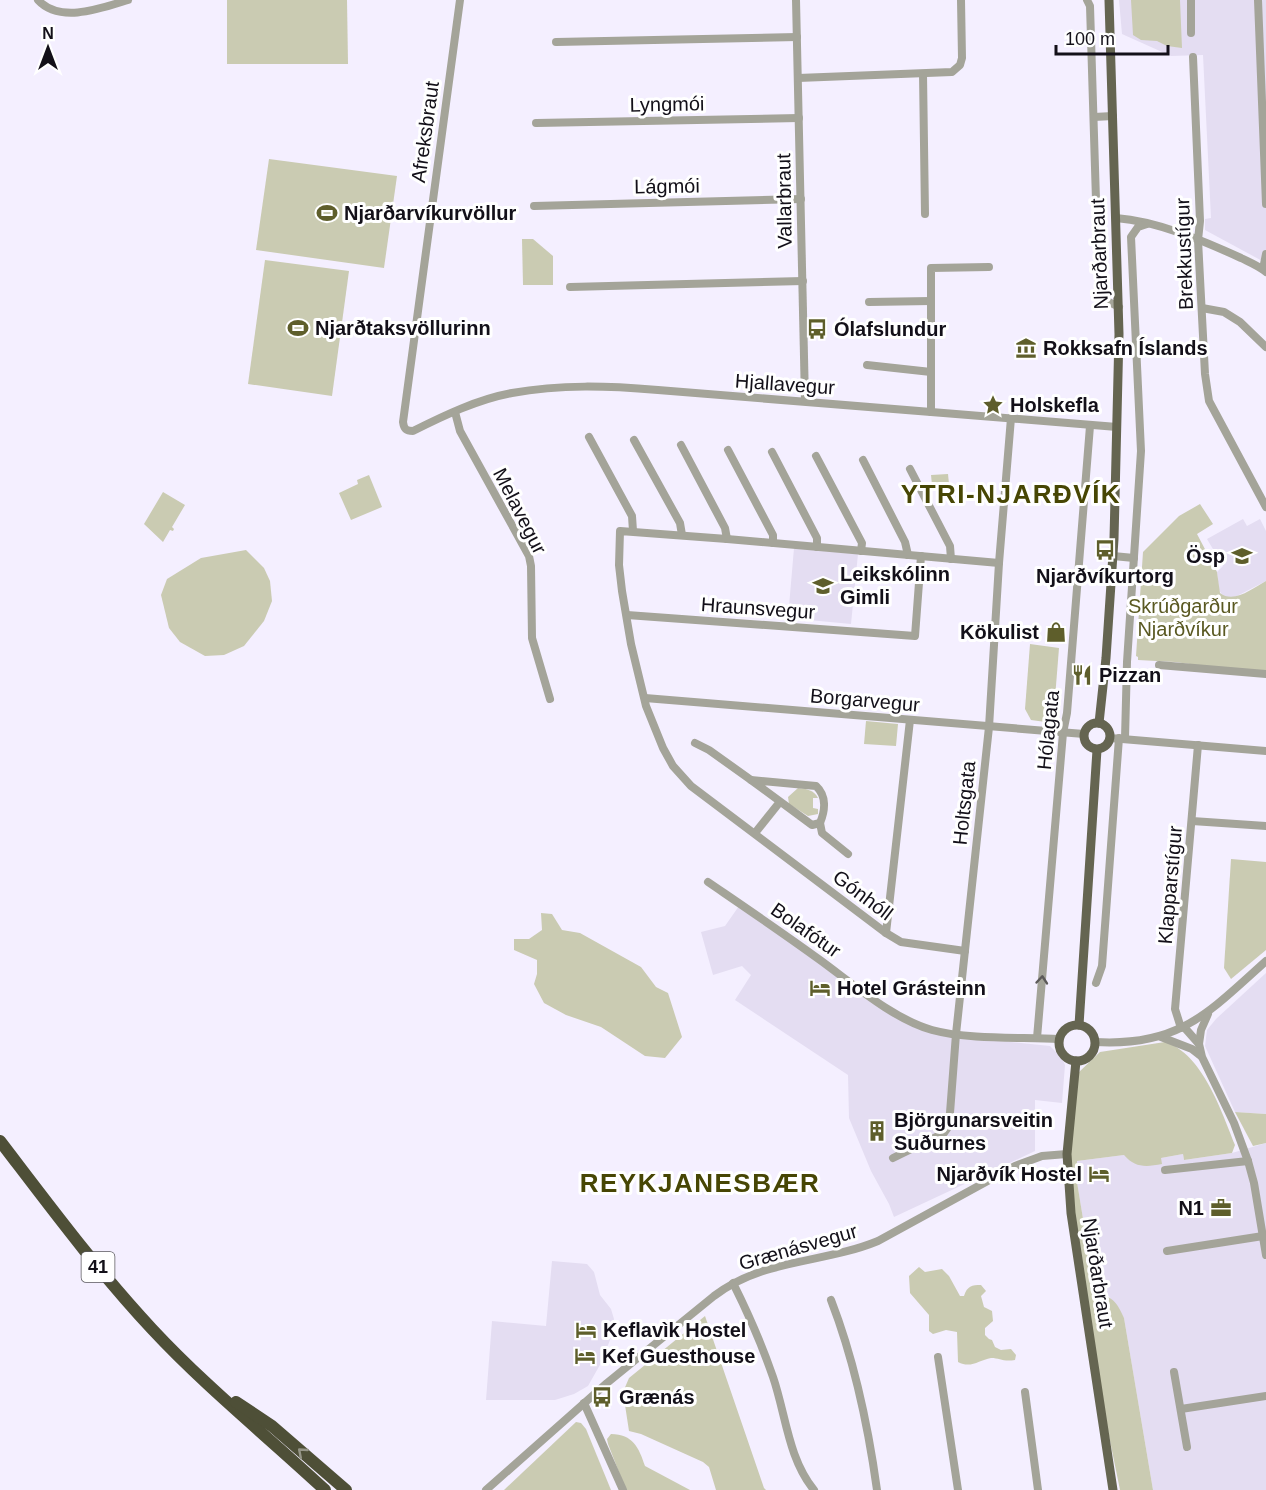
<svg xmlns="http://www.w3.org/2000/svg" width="1266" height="1490" font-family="Arial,sans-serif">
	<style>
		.built { fill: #e4ddf2 }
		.green { fill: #cacbb2 }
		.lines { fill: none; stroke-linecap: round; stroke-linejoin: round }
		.minor { stroke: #a4a499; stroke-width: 8 }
		.major { stroke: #656551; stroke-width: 9 }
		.highway { stroke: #4e4f37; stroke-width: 12 }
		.oneway { stroke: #5c5a59 }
		.oneway2 { stroke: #959587 }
		.labels { text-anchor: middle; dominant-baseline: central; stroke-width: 6; stroke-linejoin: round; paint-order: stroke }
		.shield { fill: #fff; stroke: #5a585e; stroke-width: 1.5 }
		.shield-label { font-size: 18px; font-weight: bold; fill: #131019 }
		.street-label { font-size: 20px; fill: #131019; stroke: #fff }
		.poi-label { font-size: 20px; font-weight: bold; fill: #131019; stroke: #fff; text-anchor: start }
		.park-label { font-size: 20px; fill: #5a5922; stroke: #fff }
		.district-label { font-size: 26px; font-weight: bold; letter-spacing: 1.5px; fill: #474604; stroke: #fff }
	</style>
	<rect width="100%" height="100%" fill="#f4efff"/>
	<g class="built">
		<path d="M1119,0h147v263l-61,-33v-11l6,-1 -8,-163 -32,1 -49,-22z"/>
		<path d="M1243,519l4,7 13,-7 6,12v50l-31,16 -6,1 -6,-2 -4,-6 -2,-18 6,-6 -16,-27z"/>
		<path d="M794,548l64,6 -7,70 -63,-6z"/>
		<path d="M739,906l162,113 40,16 109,11 12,12 3,7 -3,38 -27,-3v51l-141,66 -5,-13 -18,-33 -22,-53 -1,-43 -113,-75 16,-25 -9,-9 -29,9 -12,-43 24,-6z"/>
		<path d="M1266,973v141l-31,-2 -30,-66 2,-16 9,-11z"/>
		<path d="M1266,1143v347h-113l-29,-172 -15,-22 -14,-3 -18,-111v-21l47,-6 37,3 22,-4 1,6 48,-7z"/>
		<path d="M552,1261l35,3 7,8 6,23 11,14 3,10 -4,21 -9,23 -13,23 -14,8 -19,6h-69l6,-79 54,5z"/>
	</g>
	<g class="green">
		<path d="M227,0h120l1,64h-121z"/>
		<path d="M1131,0h49l2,48 -15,-2 -10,-5 -16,-1 -8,-5z"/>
		<path d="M269,159l128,17 -13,92 -128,-18z"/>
		<path d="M522,239h11l20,17v29h-30z"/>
		<path d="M265,260l84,11 -17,125 -84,-12z"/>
		<path d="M948,474l1,10 -17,1 -1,-10z"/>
		<path d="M369,475l13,32 -31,13 -12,-27 19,-9 -1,-4z"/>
		<path d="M163,492l22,13 -13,22 2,2 -1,2 -3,-1 -7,12 -19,-18z"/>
		<path d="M1200,504l13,20 -16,10 20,38 3,21c14,11 33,-5 46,-12v93l-91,-12 -37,-2v-3l-2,-1 7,-104 36,-36z"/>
		<path d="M246,550l18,18 6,13 2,20 -8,20 -20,25 -20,9 -19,1 -25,-14 -11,-14 -8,-33 6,-16 34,-21z"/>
		<path d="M1030,644l29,4 -6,75 -22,-3 -6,-11z"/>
		<path d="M866,721l32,3 -2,22 -32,-2z"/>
		<path d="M798,788c9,1 16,2 20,10h-5v10l5,1v5l-10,2 -19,-12 -1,-7z"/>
		<path d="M1231,859l35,3v88l-35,29 -7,-11z"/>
		<path d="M541,913l11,1 10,16 18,3 61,34 15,20 12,6 14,44 -17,21 -20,-2 -44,-29 -35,-12 -22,-12 -10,-19 3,-10v-14l-23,-10v-11h15l13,-9z"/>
		<path d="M1165,1042c37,11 57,70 70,103l-3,8 -48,7 -1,-6 -22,4 1,6c-16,3 -27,4 -38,-9l-47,6v21l18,110c18,6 21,8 29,26l29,172h-33l-12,-59 -34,-219 -4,-55 8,-84 22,-21z"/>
		<path d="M1235,1112l31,2v29l-13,3z"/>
		<path d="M919,1267l6,5 17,-3 7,7 11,20h4c3,-10 8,-11 17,-11l5,6 -5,5 3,11 8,4 1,10 -8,7v7l4,4 3,1 3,7 6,3 10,-1 5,6 -1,5c-12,2 -15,-2 -24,-2 -12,2 -20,11 -33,4l-1,-30 -11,-2 -13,4 -4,-3v-16l-19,-22 -1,-17z"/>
		<path d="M705,1316l59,172 2,2h-50l-7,-23 -6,-5 -62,-28 -12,-3 -6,-39 6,-14z"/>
		<path d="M576,1422l5,1 5,6 25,61h-107z"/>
		<path d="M611,1434c22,0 28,14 34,32l45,24h-63l-3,-5 -16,-41 -1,-5z"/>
	</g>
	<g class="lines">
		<g class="minor">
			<path d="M38,0c22,24 64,8 90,0"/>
			<path d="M460,0l-57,422c1,7 3,9 10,9 30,-15 65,-32 99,-38 49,-9 97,-7 146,-3l459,37"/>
			<path d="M796,0l9,401"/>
			<path d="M1087,0l3,6 9,291 20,10"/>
			<path d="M1191,0v33"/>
			<path d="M1258,0l8,204"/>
			<path d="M556,42l241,-5"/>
			<path d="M1193,57l7,164 -2,19 7,134 4,27 57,106"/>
			<path d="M923,74l2,140"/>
			<path d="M798,78l154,-6 8,-7 2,-7 -1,-58"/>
			<path d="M1094,117l19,-1"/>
			<path d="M536,123l263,-5"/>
			<path d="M534,206l267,-7"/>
			<path d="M1116,218c41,3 88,23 125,40 8,4 18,8 25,14"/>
			<path d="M1263,269l3,-15"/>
			<path d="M570,287l233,-6"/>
			<path d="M869,302l62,-1"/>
			<path d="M1202,308l22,4 16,10 26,25"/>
			<path d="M867,365l64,7"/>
			<path d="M455,412l5,19 69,125 2,10 1,72 18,61"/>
			<path d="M931,412v-144l58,-1"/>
			<path d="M589,437l43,79 1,15"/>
			<path d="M634,440l46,83 2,12"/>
			<path d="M681,445l44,83 2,11"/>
			<path d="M728,450l45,85v8"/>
			<path d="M772,452l45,86v9"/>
			<path d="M816,456l46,87 -1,8"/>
			<path d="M863,460l42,82 3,13"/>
			<path d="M910,469l40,77 1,13"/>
			<path d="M1113,556l21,2"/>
			<path d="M627,615l288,21 6,-80"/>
			<path d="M1159,665l107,9"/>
			<path d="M645,698l439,36"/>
			<path d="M1110,738l156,13"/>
			<path d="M1125,738l2,-76 14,-211 -10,-214 7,-10 9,-3"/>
			<path d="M695,743l14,7 42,30"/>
			<path d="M751,780l65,6c11,10 9,25 4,37l-8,2z"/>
			<path d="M1192,821l74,5"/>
			<path d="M820,823l2,10 26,21"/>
			<path d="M755,833l24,-30"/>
			<path d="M708,882c38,26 75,51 112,78 33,24 73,59 112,70 37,10 88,7 127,9"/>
			<path d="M886,933l24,-213"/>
			<path d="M965,951l-64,-9 -15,-9 -195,-147 -18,-20 -10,-18 -17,-42 -15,-62 -9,-53 -3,-26 1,-34 107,8 272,24"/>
			<path d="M1096,983l6,-17 17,-228"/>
			<path d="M1184,1027l15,17 3,13 32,66 14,38 6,22 12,72"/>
			<path d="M1181,1028l-6,-19 23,-264"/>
			<path d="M1161,1037l31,12 9,7"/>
			<path d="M1037,1038l26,-305 4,-20 23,-287"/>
			<path d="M1095,1042c84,5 113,-29 171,-81"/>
			<path d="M1199,1044l2,-14 7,-16"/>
			<path d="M893,1158l51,-25 5,-7 7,-92 33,-307 10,-164 12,-145"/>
			<path d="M1165,1170l83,-9"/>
			<path d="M1167,1251l96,-15"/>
			<path d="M733,1283c15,30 29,62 40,94 13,38 15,81 41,113"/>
			<path d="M831,1300c24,62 37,125 46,190"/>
			<path d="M938,1357l20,133"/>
			<path d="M1174,1372l13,75"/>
			<path d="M1025,1392l13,98"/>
			<path d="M584,1403l39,87"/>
			<path d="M1181,1409l85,-13"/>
			<path d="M486,1490l121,-107 107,-87c50,-38 108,-32 164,-55l137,-75 27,-10 25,-2"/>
		</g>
		<g class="major">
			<circle cx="1097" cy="736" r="13"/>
			<path d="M1099,723l7,-65 8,-119 5,-205 -10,-334"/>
			<circle cx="1077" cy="1043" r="18"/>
			<path d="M1079,1025l18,-275"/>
			<path d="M1076,1061l-9,93 4,59 42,277"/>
		</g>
		<g class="highway">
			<path d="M0,1141c49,64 97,129 152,188 53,57 115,107 173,161"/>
			<path d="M236,1402l36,24 74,64"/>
		</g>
	</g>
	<defs><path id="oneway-chevron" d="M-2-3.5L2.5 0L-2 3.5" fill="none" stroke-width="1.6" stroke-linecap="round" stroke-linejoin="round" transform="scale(1.5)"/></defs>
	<use class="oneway" href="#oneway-chevron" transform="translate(1042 980) rotate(-85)"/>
	<use class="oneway2" href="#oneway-chevron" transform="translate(302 1452) rotate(-139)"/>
	<defs>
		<g id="stadium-bare" transform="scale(1.62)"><path d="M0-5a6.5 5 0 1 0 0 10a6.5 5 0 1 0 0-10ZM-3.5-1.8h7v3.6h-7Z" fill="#5e5e2b" stroke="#fff" stroke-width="2.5" paint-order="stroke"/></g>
		<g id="bus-bare" transform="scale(1.62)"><path d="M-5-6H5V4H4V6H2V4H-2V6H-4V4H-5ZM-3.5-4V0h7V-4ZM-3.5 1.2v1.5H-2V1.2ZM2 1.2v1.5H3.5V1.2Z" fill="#5e5e2b" stroke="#fff" stroke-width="2.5" paint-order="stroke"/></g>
		<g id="museum-bare" transform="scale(1.62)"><path d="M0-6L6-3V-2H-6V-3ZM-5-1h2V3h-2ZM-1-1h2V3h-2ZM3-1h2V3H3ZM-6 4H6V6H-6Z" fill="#5e5e2b" stroke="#fff" stroke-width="2.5" paint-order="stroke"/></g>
		<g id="sight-bare" transform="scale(1.62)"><path d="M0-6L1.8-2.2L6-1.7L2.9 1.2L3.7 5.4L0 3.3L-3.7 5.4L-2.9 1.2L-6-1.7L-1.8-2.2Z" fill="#5e5e2b" stroke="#fff" stroke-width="2.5" paint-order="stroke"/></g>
		<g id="school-bare" transform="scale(1.62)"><path d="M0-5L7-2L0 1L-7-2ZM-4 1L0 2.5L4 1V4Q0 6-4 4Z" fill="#5e5e2b" stroke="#fff" stroke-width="2.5" paint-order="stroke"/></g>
		<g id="shop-bare" transform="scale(1.62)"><path d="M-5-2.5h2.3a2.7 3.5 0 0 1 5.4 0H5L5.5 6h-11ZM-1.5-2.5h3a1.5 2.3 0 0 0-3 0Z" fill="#5e5e2b" stroke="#fff" stroke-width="2.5" paint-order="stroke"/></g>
		<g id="restaurant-bare" transform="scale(1.62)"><path d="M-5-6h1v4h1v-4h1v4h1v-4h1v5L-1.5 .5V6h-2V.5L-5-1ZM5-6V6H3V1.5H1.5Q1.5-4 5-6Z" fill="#5e5e2b" stroke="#fff" stroke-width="2.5" paint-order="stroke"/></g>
		<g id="hotel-bare" transform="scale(1.62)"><path d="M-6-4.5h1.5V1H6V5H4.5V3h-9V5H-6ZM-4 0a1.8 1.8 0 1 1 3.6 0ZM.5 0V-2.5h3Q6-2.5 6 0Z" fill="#5e5e2b" stroke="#fff" stroke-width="2.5" paint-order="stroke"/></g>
		<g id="building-bare" transform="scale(1.62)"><path d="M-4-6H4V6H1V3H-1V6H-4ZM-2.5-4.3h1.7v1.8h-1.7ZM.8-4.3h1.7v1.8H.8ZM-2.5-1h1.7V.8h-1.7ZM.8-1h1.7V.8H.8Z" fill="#5e5e2b" stroke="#fff" stroke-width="2.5" paint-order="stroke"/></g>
		<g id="office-bare" transform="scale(1.62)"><path d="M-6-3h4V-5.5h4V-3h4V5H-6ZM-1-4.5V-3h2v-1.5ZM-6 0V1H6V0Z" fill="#5e5e2b" stroke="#fff" stroke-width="2.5" paint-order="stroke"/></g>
	</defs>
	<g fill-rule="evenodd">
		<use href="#stadium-bare" x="327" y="213"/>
		<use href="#stadium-bare" x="298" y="328"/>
		<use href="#bus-bare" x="817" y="329"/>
		<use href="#museum-bare" x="1026" y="348"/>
		<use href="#sight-bare" x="993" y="405"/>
		<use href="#bus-bare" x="1105" y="550"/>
		<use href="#school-bare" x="1242" y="556"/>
		<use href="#school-bare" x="823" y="586"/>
		<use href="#shop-bare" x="1056" y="632"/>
		<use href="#restaurant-bare" x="1082" y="675"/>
		<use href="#hotel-bare" x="820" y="988"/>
		<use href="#building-bare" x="877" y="1131"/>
		<use href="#hotel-bare" x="1099" y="1174"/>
		<use href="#office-bare" x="1221" y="1208"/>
		<use href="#hotel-bare" x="586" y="1330"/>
		<use href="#hotel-bare" x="585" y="1356"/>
		<use href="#bus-bare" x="602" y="1397"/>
	</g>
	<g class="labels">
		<rect class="shield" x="81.5" y="1252" width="33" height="30" rx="4.5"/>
		<g class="shield-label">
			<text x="98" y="1267">41</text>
		</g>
		<g class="street-label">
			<text transform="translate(667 104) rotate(-1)">Lyngmói</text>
			<text transform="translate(425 132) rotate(-82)">Afreksbraut</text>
			<text transform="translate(667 186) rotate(-1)">Lágmói</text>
			<text transform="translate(784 201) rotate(-91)">Vallarbraut</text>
			<text transform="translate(1099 254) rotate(-92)">Njarðarbraut</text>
			<text transform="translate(1184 254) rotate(-92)">Brekkustígur</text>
			<text transform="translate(785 384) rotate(4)">Hjallavegur</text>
			<text transform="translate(520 511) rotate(63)">Melavegur</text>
			<text transform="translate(758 608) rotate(4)">Hraunsvegur</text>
			<text transform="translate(865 700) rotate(5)">Borgarvegur</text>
			<text transform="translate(1048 730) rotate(-84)">Hólagata</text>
			<text transform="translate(964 803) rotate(-84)">Holtsgata</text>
			<text transform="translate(1170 885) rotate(-85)">Klapparstígur</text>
			<text transform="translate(863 895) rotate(37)">Gónhóll</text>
			<text transform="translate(806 930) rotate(35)">Bolafótur</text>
			<text transform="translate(798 1247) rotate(-16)">Grænásvegur</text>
			<text transform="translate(1098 1273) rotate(81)">Njarðarbraut</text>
		</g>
		<g class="poi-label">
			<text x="344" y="213">Njarðarvíkurvöllur</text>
			<text x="315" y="328">Njarðtaksvöllurinn</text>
			<text x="834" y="329">Ólafslundur</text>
			<text x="1043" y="348">Rokksafn Íslands</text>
			<text x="1010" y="405">Holskefla</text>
			<text x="1225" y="556" text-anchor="end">Ösp</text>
			<text x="840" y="574">Leikskólinn<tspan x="840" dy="23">Gimli</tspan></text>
			<text x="1105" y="576" text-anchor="middle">Njarðvíkurtorg</text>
			<text x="1039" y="632" text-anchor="end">Kökulist</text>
			<text x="1099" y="675">Pizzan</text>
			<text x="837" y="988">Hotel Grásteinn</text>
			<text x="894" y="1120">Björgunarsveitin<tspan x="894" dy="23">Suðurnes</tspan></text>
			<text x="1082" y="1174" text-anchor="end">Njarðvík Hostel</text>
			<text x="1204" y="1208" text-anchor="end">N1</text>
			<text x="603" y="1330">Keflavìk Hostel</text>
			<text x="602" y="1356">Kef Guesthouse</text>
			<text x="619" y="1397">Grænás</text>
		</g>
		<g class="park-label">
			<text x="1183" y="606">Skrúðgarður<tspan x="1183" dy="23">Njarðvíkur</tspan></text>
		</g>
		<g class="district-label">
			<text x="1011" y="494">YTRI-NJARÐVÍK</text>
			<text x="700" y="1183">REYKJANESBÆR</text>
		</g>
	</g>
	<g transform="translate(48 48)" stroke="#ffffff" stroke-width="4.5" paint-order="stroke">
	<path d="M0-4.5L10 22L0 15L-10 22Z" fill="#131019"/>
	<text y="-9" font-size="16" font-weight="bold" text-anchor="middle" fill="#131019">N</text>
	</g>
	<path d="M1056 45v9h112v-9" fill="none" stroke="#131019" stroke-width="3"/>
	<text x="1065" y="45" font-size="18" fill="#131019" stroke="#ffffff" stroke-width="4.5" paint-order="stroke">100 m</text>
</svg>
